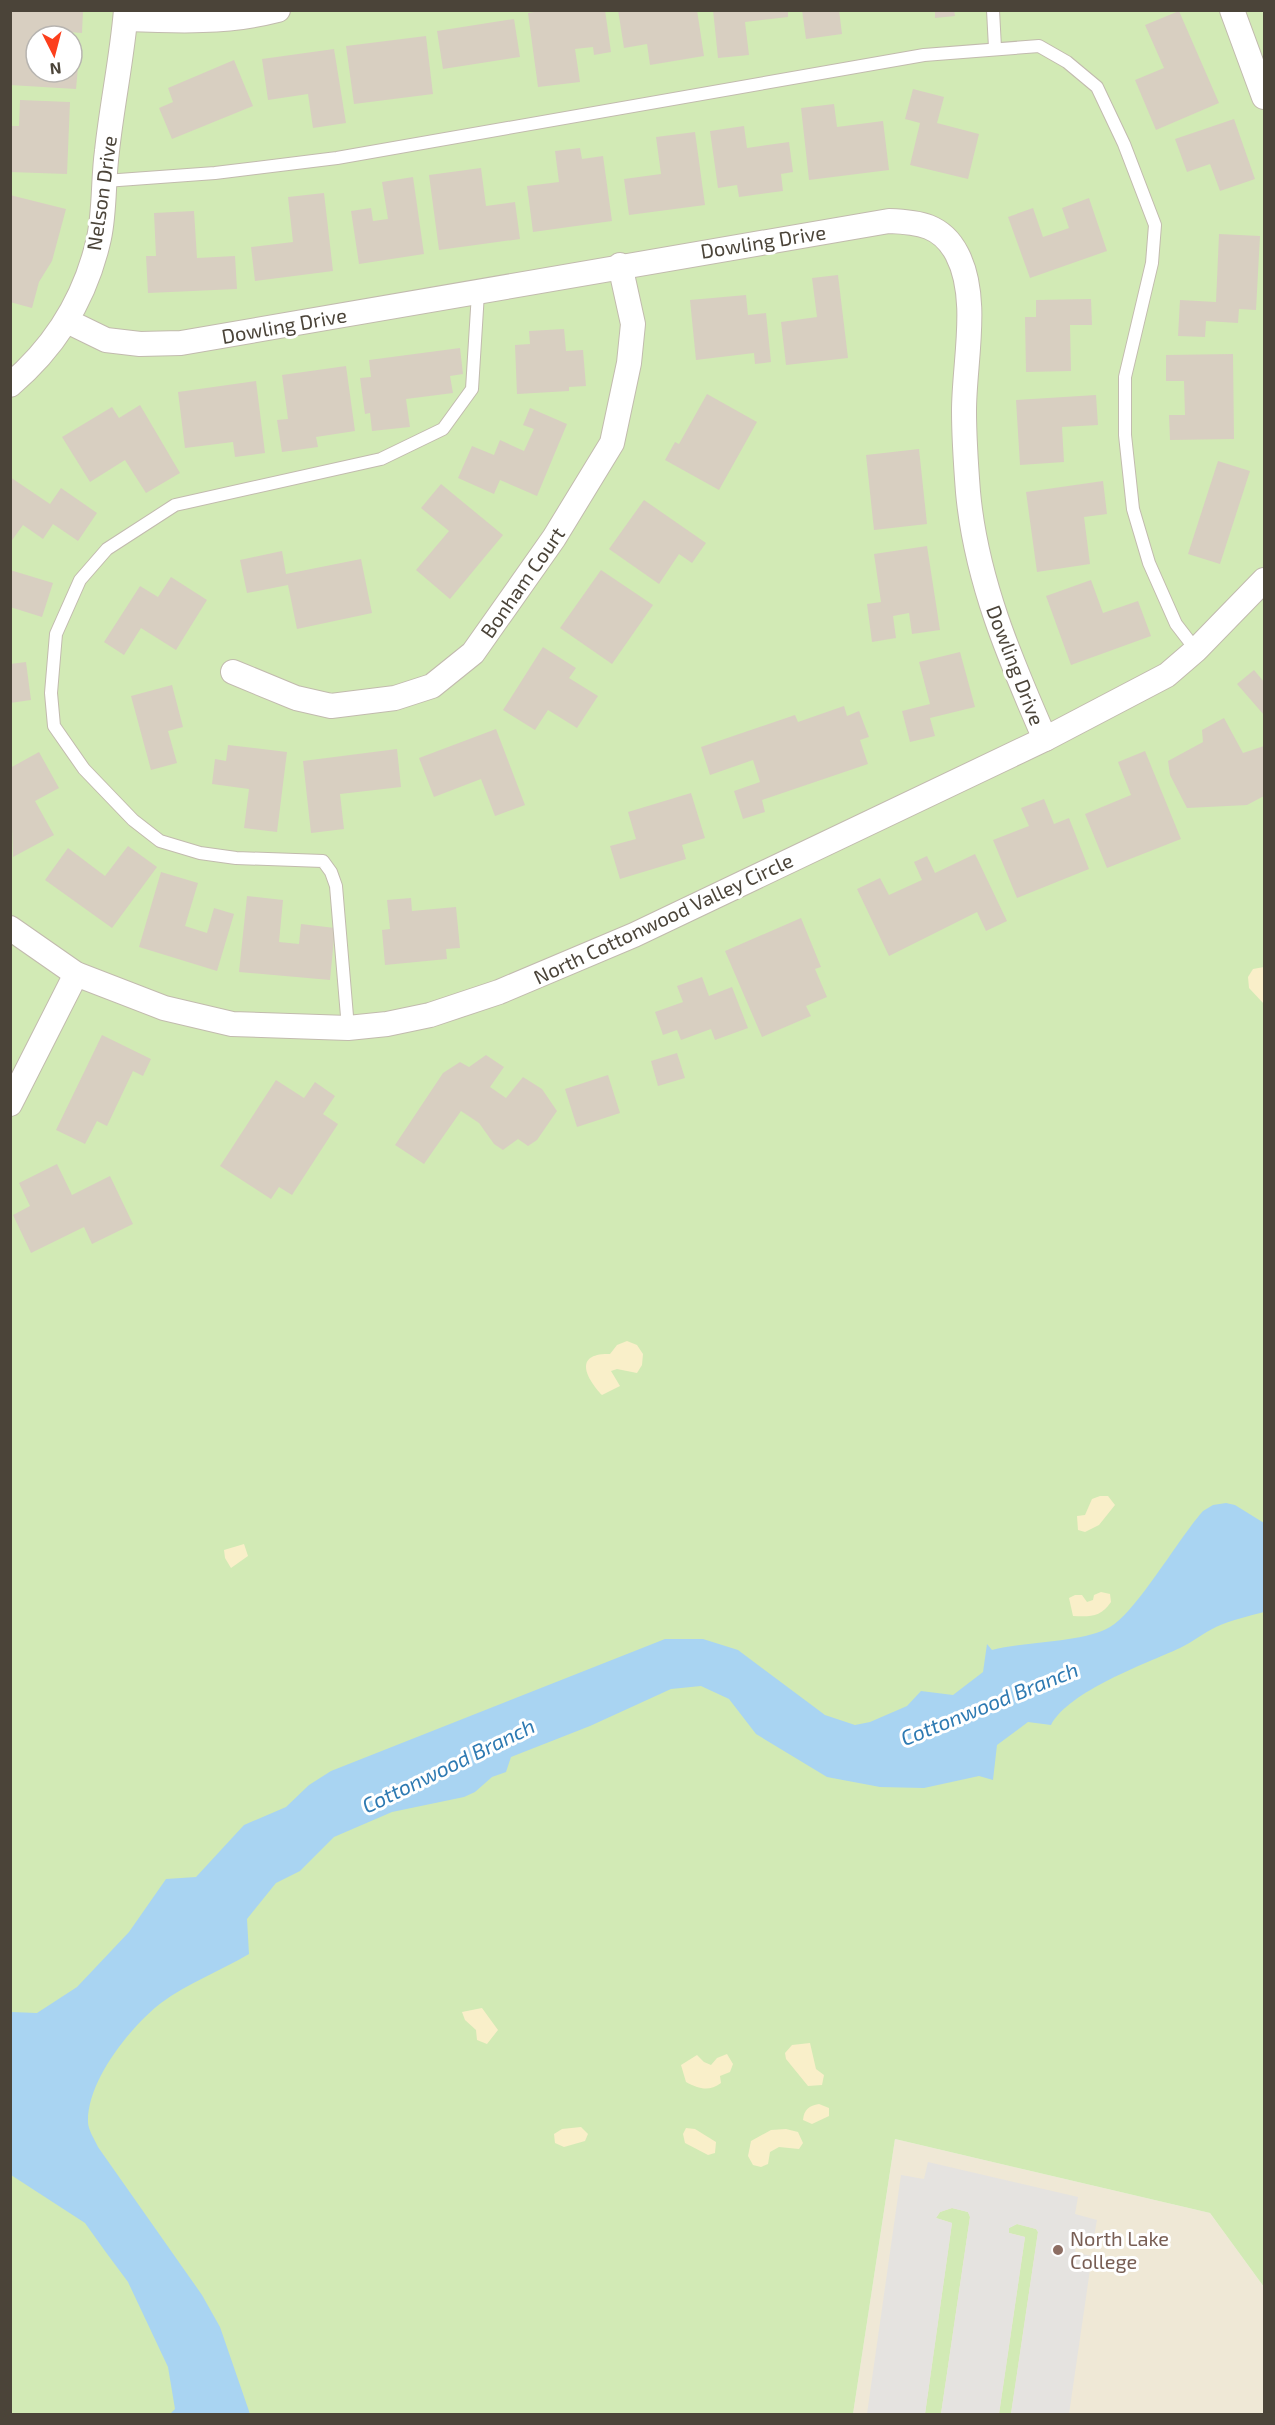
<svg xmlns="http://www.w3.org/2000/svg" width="1275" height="2425" font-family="'Exo 2',sans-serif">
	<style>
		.education { fill: #efe8d6 }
		.green { fill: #d2eab5; fill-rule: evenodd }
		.sand { fill: #f9efc9 }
		.parking { fill: #e5e3e0 }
		.water { fill: #a9d4f2 }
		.building { fill: #d8cfc1 }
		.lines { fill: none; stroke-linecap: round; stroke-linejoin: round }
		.lane-casing { stroke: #c2bbae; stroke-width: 14 }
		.street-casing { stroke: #c2bbae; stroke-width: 26 }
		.lane { stroke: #fff; stroke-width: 12 }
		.street { stroke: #fff; stroke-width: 24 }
		.education-dot { fill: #8d6e63; stroke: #fff; stroke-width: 2 }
		.labels { text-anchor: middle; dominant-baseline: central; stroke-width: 6; stroke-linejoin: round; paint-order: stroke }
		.street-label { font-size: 20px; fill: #4b4439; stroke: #fff }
		.education-label { font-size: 20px; fill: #785e54; stroke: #fff; text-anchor: start }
		.water-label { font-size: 21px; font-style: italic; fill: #2e7ab2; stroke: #fff }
	</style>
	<rect width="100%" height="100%" fill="#f6f3ec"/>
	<path class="education" d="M895,2139l315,74 54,74v127h-411z"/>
	<g class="green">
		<path d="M11,11h1253v2276l-54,-74 -315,-74 -42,275h-842zM36,36h36v36h-36z"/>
		<path d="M952,2208l16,4 2,5 -29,197h-16l27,-191 -16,-5 4,-6z"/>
		<path d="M1017,2224l19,5 2,3 -27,182h-12l26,-177 -16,-4v-5z"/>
	</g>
	<g class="sand">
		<path d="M1264,967v37l-15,-16 -1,-11 5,-8z"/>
		<path d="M627,1341l10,4 6,9 -1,11 -5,8 -20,-4 -6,2 9,15 -18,9c-16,-17 -29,-42 8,-41l7,-9z"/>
		<path d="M1100,1496h8l7,9 -16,20 -14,7 -7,-2 -1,-14 8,-1 7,-16z"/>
		<path d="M244,1544l4,12 -17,12 -6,-10 -1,-8z"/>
		<path d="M1101,1592l9,2 1,8c-10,15 -21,15 -38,14l-4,-18 6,-3h7l5,7 6,-2 1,-5z"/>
		<path d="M482,2008l16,22 -11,14 -10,-4 -1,-10 -11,-10 -3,-8z"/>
		<path d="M810,2043l6,26 8,6 -2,10 -14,1 -22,-27 -1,-6 7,-8z"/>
		<path d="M727,2054l6,10 -3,8 -10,4 1,7c-12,9 -22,6 -35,-1l-5,-17 16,-10 7,7 7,3 6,-7z"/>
		<path d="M819,2104l10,4v8l-17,8 -9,-4c1,-11 6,-14 16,-16z"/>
		<path d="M581,2127l7,7 -3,7 -21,6 -9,-4 -1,-9 8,-5z"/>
		<path d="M686,2128l9,1 21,13 -1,11 -7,2 -23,-12 -2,-9z"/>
		<path d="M786,2129l12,3 5,11 -4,6 -20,-2 -9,5 -2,12 -7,3 -8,-2 -5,-9 3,-15 20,-11z"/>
	</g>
	<path class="parking" d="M928,2162l150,35 -3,17 22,6 -4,22 -7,-1 -8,3 -3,6 1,3 16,3 -23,158h-58l27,-182 -2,-3 -19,-5 -8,4v5l16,4 -26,177h-58l29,-197 -2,-5 -16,-4 -12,4 -4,6 16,5 -27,191h-58l34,-239 23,4z"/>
	<path class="water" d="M1226,1503l9,2 29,18v89c-15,4 -33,8 -48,15 -13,6 -23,15 -36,21 -35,16 -111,43 -129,77l-23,-3 -31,23 -4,35 -14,-4 -55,12 -44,-1 -53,-10 -71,-43 -27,-35 -28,-13 -30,3 -81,37 -79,31 -5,15 -14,5 -17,15 -11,5 -72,15 -58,25 -34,34 -24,12 -29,36 2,35c-29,17 -61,29 -88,49 -31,24 -74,78 -73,119 0,8 7,18 10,25l104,148 18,32 30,87h-80l5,-5 -7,-42 -40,-85 -23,-31 -20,-28 -74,-48v-163l26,1 40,-26 52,-55 37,-53 30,-2 48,-52 42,-18 23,-22 22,-14 334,-132h38l35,11 87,65 30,10 15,-3 37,-16 14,-15 32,4 30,-23 4,-28 5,6c34,-9 91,-7 118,-23 27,-16 68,-88 93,-116l10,-6z"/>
	<g class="building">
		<path d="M10,10h73l-1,23 -28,-2v5h-18v36h36v-6l6,1 -2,22 -66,-4z"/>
		<path d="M546,10h59l6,42 -17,3 -1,-8 -18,2 5,33 -42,5 -10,-74z"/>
		<path d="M618,10h79l7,46 -54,9 -3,-21 -23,4z"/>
		<path d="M713,10h75v7l-43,5 4,33 -31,3z"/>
		<path d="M802,10h37l3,24 -36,5z"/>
		<path d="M935,10h19l1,6 -20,2z"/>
		<path d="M1179,11l40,92 -63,27 -21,-50 29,-12 -19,-43z"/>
		<path d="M514,19l6,38 -77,12 -6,-38z"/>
		<path d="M426,36l7,58 -79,10 -8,-58z"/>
		<path d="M334,49l12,74 -33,5 -5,-34 -40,6 -6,-41z"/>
		<path d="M234,60l19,46 -81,33 -13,-31 14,-6 -5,-14z"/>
		<path d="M913,89l31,8 -7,26 42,11 -11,45 -58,-14 10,-42 -15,-4z"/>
		<path d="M20,100l50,2 -3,72 -57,-2v-46h9z"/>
		<path d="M834,104l3,23 46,-6 6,49 -80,10 -8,-72z"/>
		<path d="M1234,119l21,60 -35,12 -10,-27 -23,8 -12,-33z"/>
		<path d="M744,126l3,22 42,-6 4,30 -12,2 2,17 -44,6 -2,-12 -19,3 -8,-57z"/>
		<path d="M695,132l10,73 -76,10 -5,-36 37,-5 -5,-37z"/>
		<path d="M580,148l2,11 21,-3 9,65 -79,11 -6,-46 32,-4 -4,-31z"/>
		<path d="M481,168l5,38 29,-4 5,37 -81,11 -10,-75z"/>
		<path d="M413,177l11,77 -65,10 -8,-53 20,-3 2,13 15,-2 -6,-37z"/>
		<path d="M324,193l9,78 -78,10 -4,-34 42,-5 -5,-45z"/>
		<path d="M10,195l56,14 -14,52 -13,21 -7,26 -22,-6z"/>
		<path d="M1089,198l18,53 -77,27 -22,-61 25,-9 10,29 26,-9 -7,-20z"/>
		<path d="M194,211l3,47 38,-2 2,33 -89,4 -2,-37h10l-2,-43z"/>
		<path d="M1219,234l41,2 -4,74 -17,-1 -1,14 -32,-2 -1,16 -27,-1 2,-36 36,2z"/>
		<path d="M838,275l10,83 -62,7 -5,-43 36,-5 -5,-39z"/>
		<path d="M746,295l2,20 18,-2 5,49 -16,2 -1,-11 -58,7 -6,-60z"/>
		<path d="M1091,299l1,26h-22l1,46 -45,1 -1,-55h11v-17z"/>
		<path d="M564,329l2,22 17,-1 3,36 -17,1v4l-52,3 -2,-49 15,-1 -1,-13z"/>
		<path d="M460,348l3,26 -13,2 3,17 -47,6 4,28 -38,4 -2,-18 -5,1 -5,-36 11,-1 -2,-17z"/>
		<path d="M1233,354l1,85 -64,1 -1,-25h16l-1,-34h-18v-26z"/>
		<path d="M346,366l9,65 -39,6 2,10 -36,5 -5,-32 11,-1 -6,-44z"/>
		<path d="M256,381l9,72 -30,4 -2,-15 -48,6 -7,-56z"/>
		<path d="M707,394l50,28 -38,68 -54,-30 10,-18 4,2z"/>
		<path d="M1096,395l2,30 -36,2 2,35 -44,3 -4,-65z"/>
		<path d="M140,405l40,68 -34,20 -21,-33 -35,22 -28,-45 50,-30 7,11z"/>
		<path d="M530,408l37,16 -30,72 -37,-16 -6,14 -36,-16 14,-32 22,9 6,-15 24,11 10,-22 -11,-4z"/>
		<path d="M919,449l8,75 -53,6 -8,-75z"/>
		<path d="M1218,461l32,10 -30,93 -32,-10z"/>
		<path d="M10,477l40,27 11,-16 36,25 -19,28 -25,-17 -10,15 -20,-14 -13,18z"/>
		<path d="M1103,481l4,33 -23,3 6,47 -53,8 -11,-80z"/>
		<path d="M441,484l62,51 -53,64 -34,-29 33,-39 -28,-23z"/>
		<path d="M644,500l62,43 -14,20 -13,-9 -20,30 -50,-35z"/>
		<path d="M927,546l13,84 -28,4 -3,-21 -16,3 3,22 -24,4 -5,-38 14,-2 -7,-48z"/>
		<path d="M282,551l4,23 75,-15 11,54 -75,16 -9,-44 -41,8 -7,-33z"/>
		<path d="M10,570l43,13 -11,34 -32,-10z"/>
		<path d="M601,570l52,35 -41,59 -52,-36z"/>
		<path d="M171,577l36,23 -31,50 -35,-22 -17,27 -20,-13 36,-56 18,11z"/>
		<path d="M1091,580l12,33 35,-12 13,35 -80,29 -25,-69z"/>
		<path d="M543,647l33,21 -7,10 29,18 -21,32 -29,-18 -13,20 -32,-20z"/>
		<path d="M960,652l15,55 -45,11 5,18 -25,6 -8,-31 28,-7 -11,-42z"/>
		<path d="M26,662l5,38 -21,3v-39z"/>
		<path d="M1254,670l10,12v33l-27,-31z"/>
		<path d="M172,685l11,42 -15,4 9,32 -26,7 -20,-74z"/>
		<path d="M844,706l3,10 12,-5 10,26 -9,3 8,24 -106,36 3,12 -22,7 -9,-28 26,-9 -7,-22 -43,15 -9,-28 94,-32 3,7z"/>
		<path d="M1224,718l19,35 21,-7v50l-17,9 -60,3 -17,-33 -2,-14 35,-19 -1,-12z"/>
		<path d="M496,729l29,76 -30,11 -14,-37 -47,18 -15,-39z"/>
		<path d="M228,745l59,7 -10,80 -33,-4 5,-39 -37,-5 3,-25 11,2z"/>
		<path d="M397,749l4,38 -61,7 4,35 -33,4 -8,-72z"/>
		<path d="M1145,751l36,88 -74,29 -22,-54 46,-19 -13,-33z"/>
		<path d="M39,752l20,36 -24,13 19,34 -41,22 -3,-89z"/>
		<path d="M691,793l14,45 -23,7 4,14 -66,20 -10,-33 26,-7 -8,-27z"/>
		<path d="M1044,799l10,25 15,-6 20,51 -72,29 -24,-58 36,-14 -8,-18z"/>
		<path d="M128,846l29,21 -45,61 -67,-48 23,-32 37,28z"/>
		<path d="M975,854l32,67 -21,10 -9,-19 -88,44 -32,-67 23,-11 9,17 33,-15 -8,-18 13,-6 8,17z"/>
		<path d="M161,872l37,11 -13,43 22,7 7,-25 20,6 -17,57 -78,-24z"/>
		<path d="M247,896l36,4 -4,42 20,2 2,-20 34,4 -5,52 -91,-8z"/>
		<path d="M411,898l1,13 44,-4 4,41 -14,1 1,10 -62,6 -3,-35 8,-1 -3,-29z"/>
		<path d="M801,918l20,49 -6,2 12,28 -21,9 5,10 -49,21 -37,-86z"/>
		<path d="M702,977l7,19 23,-9 16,41 -33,12 -4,-11 -30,11 -4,-10 -14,5 -8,-23 28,-10 -6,-16z"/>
		<path d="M102,1035l49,24 -8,17 -10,-5 -26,55 -10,-5 -12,23 -29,-14z"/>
		<path d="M677,1053l8,25 -27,8 -7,-25z"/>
		<path d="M486,1055l18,12 -14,20 16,11 17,-21 19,12 15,22 -20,29 -9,6 -10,-7 -15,11 -9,-6 -15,-21 -18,-12 -37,53 -29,-19 48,-72 17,-11 9,5z"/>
		<path d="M608,1075l12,38 -43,14 -12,-38z"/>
		<path d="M276,1080l28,18 11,-16 20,14 -12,18 15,10 -46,71 -13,-8 -8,12 -51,-33z"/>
		<path d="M57,1164l15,31 38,-19 23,48 -41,20 -8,-17 -53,26 -18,-38 17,-9 -11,-23z"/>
	</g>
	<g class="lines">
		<g class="lane-casing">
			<g id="lane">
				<path d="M993,10l2,38"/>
				<path d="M105,181l110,-8 122,-15 587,-103 115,-9 28,16 30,25 27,57 31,81 -3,38 -27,114v58l8,74 16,54 27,61 20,26"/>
				<path d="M348,1028l-12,-142 -5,-14 -8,-11 -87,-3 -36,-5 -40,-12 -27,-21 -49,-51 -30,-43 -3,-33 5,-59 24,-54 27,-31 68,-44 206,-46 62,-30 29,-40 6,-96"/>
			</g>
		</g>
		<g class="street-casing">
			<g id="street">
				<path d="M1232,10l32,87"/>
				<path d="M126,19c51,2 102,4 152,-9"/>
				<path d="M67,321l39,19 34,4 41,-1 708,-122c30,1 53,4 68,33 23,44 7,108 7,157 0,27 2,55 4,81 8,88 42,167 77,247"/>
				<path d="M10,385c46,-39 76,-88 89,-147 6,-28 4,-58 8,-87 5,-47 15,-93 19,-141"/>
				<path d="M233,672l63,26 35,8 64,-8 37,-12 41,-33 81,-115 58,-95 17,-80 4,-39 -13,-59"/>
				<path d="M10,928l66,46 88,34 68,16 116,4 39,-4 43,-9 69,-23 135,-57 411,-196 122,-64 29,-25 68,-70"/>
				<path d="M10,1104l66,-130"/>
			</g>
		</g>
		<use href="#lane" class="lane"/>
		<use href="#street" class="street"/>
	</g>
	<circle class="education-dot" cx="1058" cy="2250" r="6"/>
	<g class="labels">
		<g class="street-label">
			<text transform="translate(101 193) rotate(-82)">Nelson Drive</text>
			<text transform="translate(763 241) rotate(-9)">Dowling Drive</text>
			<text transform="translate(284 325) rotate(-10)">Dowling Drive</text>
			<text transform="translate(522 582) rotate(-55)">Bonham Court</text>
			<text transform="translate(1016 665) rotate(69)">Dowling Drive</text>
			<text transform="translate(663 918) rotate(-25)">North Cottonwood Valley Circle</text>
		</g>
		<g class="education-label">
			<text x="1070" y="2238">North Lake<tspan x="1070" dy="23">College</tspan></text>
		</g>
		<g class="water-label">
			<text transform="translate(989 1703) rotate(-22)">Cottonwood Branch</text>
			<text transform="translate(448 1765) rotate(-26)">Cottonwood Branch</text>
		</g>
	</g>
	<rect width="1275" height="2425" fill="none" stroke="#4b4439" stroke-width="24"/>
	<g transform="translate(54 54) rotate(174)"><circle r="28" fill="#ffffff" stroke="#b7b4b0" stroke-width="1.5"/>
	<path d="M0-4.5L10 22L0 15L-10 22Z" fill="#fc3f1d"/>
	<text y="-9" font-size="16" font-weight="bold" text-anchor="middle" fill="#4b4439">N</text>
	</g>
</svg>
